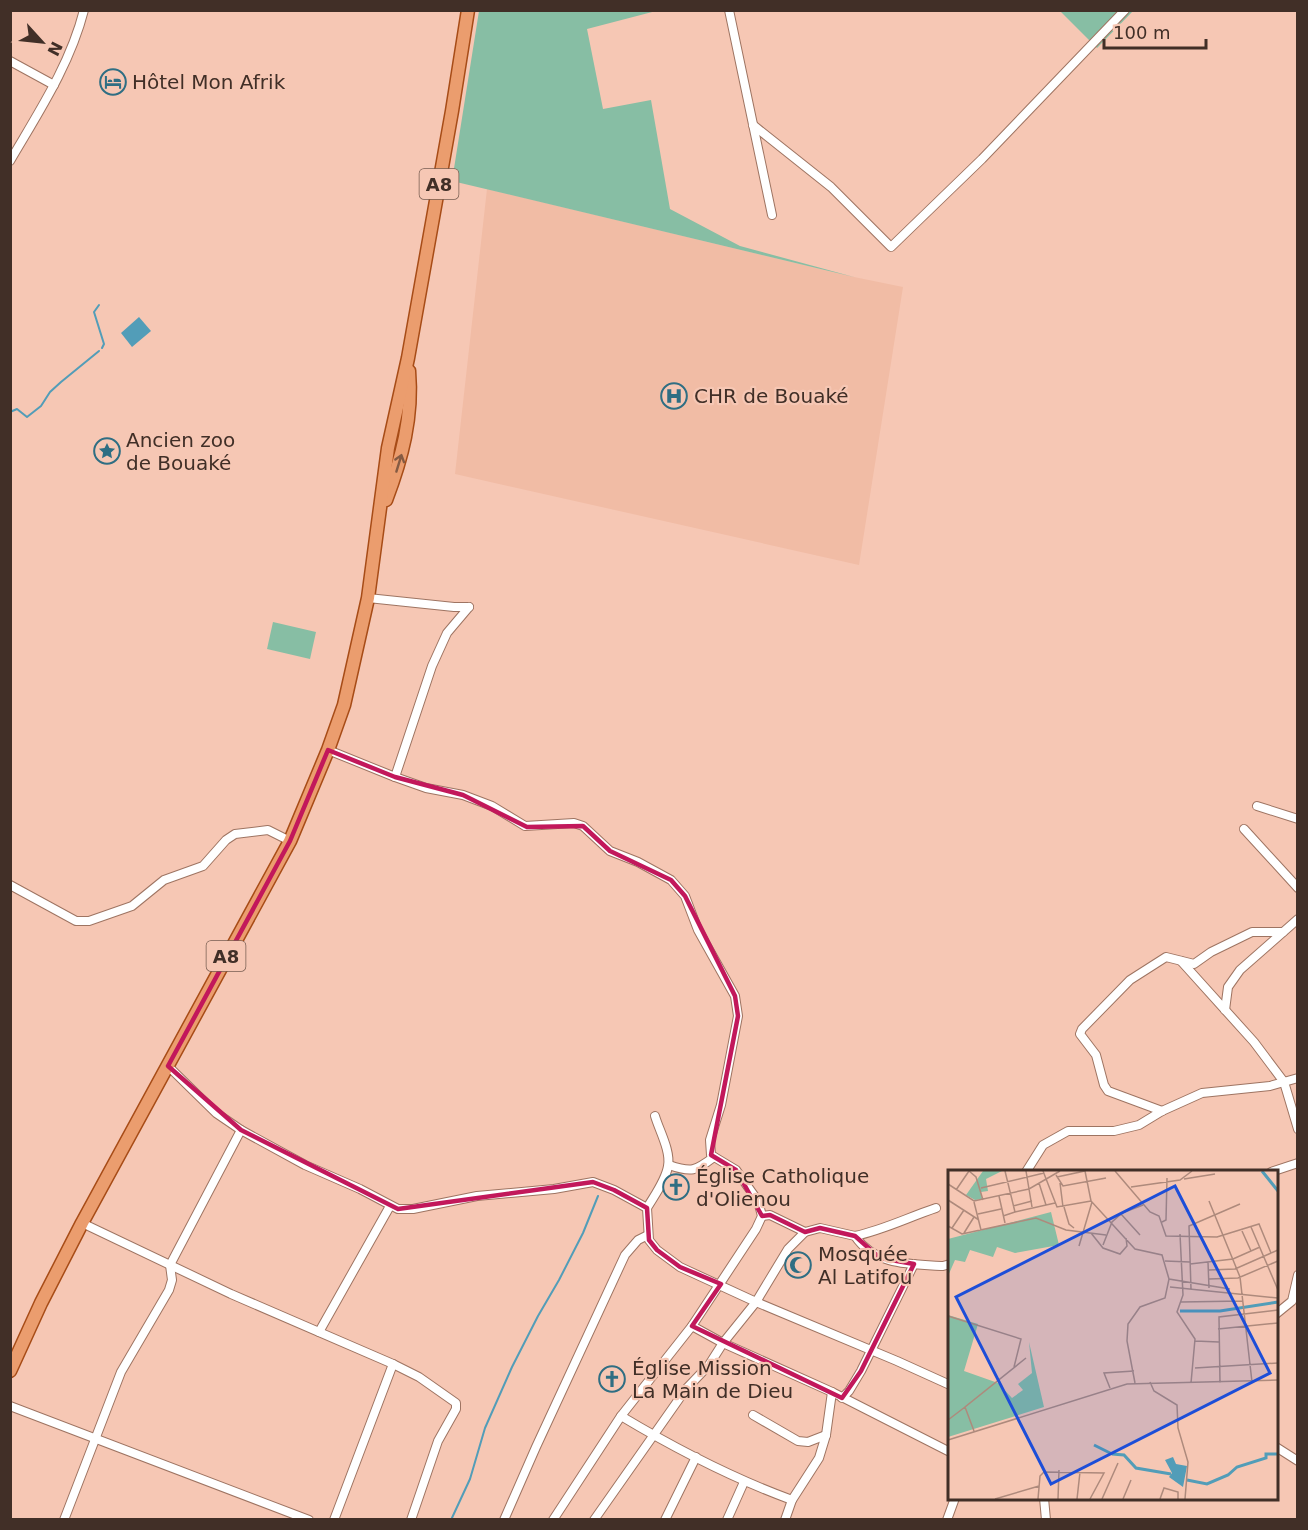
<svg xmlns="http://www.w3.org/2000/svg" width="1308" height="1530" font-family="'DejaVu Sans',sans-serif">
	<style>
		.built { fill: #f1bca5 }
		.green { fill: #87bea4 }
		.water { fill: #529db8 }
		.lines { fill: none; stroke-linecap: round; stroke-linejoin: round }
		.stream { stroke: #529db8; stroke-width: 2 }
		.street-casing { stroke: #9e7462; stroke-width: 10 }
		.primary-casing { stroke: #a74c17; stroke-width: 15 }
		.street { stroke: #fff; stroke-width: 8 }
		.primary { stroke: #eb9d6e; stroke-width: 12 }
		.oneway { stroke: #855b43 }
		.marked { fill: none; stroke: #c2185b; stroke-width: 4.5; stroke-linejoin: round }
		.labels { text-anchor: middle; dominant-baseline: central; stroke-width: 4.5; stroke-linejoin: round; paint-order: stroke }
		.shield { fill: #f6c7b4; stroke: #775d51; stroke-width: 1.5 }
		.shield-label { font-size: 18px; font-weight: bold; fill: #412f27 }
		.poi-label { font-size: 20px; fill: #412f27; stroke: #f6c7b4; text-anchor: start }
		.inset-river { fill: none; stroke: #529db8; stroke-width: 3 }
		.inset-road { fill: none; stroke: #ae8a7c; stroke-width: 1.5 }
		.view { fill: #1d4ed8; fill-opacity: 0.15; stroke: #1d4ed8; stroke-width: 3 }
		.inset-edge { fill: none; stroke: #412f27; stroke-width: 3 }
	</style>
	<rect width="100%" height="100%" fill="#f6c7b4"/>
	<path class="built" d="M487,189l367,88 49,10 -44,278 -404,-91z"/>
	<g class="green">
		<path d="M479,11h177l-69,18 16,80 48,-9 19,109 70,37 114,31 -402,-96z"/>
		<path d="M1060,11h73l-36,37z"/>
		<path d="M273,622l43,10 -6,27 -43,-10z"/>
	</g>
	<path class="water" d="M139,317l12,14 -19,16 -11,-14z"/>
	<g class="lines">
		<g class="stream">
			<path d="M99,305l-5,7 10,32 -2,4"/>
			<path d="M10,412l7,-3 10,8 14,-11 9,-14 11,-10 38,-31"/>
			<path d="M451,1520l19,-41 15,-51 27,-61 26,-51 21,-36 24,-47 15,-37"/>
		</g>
		<g class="street-casing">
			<g id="street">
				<path d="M729,10l43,205"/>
				<path d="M10,61l44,24"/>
				<path d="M753,125l78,62 60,60 91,-88 143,-149"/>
				<path d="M10,161c28,-48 60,-96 74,-151"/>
				<path d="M368,598l86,9h15"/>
				<path d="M328,750l67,27 31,11 37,7 29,11 33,20 49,-3 9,3 27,25 28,11 33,18 14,16 13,34 37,66 3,20 -17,89 -11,35 1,15 25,15 22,31 4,15 -6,13 -64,97 -71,90 -68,104"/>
				<path d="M395,777l37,-111 15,-33 22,-26"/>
				<path d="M1257,806l41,13"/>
				<path d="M1244,829l54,59"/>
				<path d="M10,885l66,36h13l43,-15 32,-26 39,-14 23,-26 9,-6 33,-4 22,11"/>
				<path d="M1181,961l73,81 30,40 14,47"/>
				<path d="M1225,1010l3,-23 12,-17 58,-51"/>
				<path d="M168,1066l48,47 25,17 64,35 55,24 38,20h15l64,-13 77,-7 39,-7 21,8 33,18 2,32 8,10 23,17 76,35 141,59 53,24"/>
				<path d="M1162,1111l-54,-20 -4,-6 -8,-30 -16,-21 2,-5 48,-49 36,-23 28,7 17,-12 41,-20h31"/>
				<path d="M669,1165c23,8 26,6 45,-8"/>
				<path d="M1026,1172l17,-27 25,-14h46l25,-6 23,-14 40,-18 68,-7 28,-8"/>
				<path d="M1271,1172l27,-9"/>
				<path d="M647,1208c7,-12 19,-28 21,-42 3,-15 -9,-36 -13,-50"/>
				<path d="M762,1216l8,-1 35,17"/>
				<path d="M82,1223l149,71 162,70 26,13 37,26v6l-18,32 -27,79"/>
				<path d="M855,1236c28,-6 54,-19 81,-28"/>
				<path d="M1276,1314l16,-13 6,-26"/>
				<path d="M692,1326l31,17 109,49 118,60"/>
				<path d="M319,1332l71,-126"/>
				<path d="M842,1398l7,-7 12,-20 53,-107"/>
				<path d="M10,1406l299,114"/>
				<path d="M753,1415l45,26 10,1 18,-7"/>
				<path d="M621,1416c55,33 111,62 171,84"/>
				<path d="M1276,1447l22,14"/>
				<path d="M1044,1498l2,22"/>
				<path d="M64,1520l57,-148 48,-82 3,-10 -2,-15 71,-135"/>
				<path d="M334,1520l59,-156"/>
				<path d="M504,1520l32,-73 89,-192 13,-15 10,-5"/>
				<path d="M594,1520l92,-131 23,-24 14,-22 33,-41 32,-53 17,-17 15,-4 35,8c20,30 56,28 88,30l7,-2"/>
				<path d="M665,1520l31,-63"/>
				<path d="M727,1520l17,-38"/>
				<path d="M785,1520l7,-20 27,-42 7,-23 6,-43"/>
				<path d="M947,1520l8,-22"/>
			</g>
		</g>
		<g class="primary-casing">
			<g id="primary">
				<path d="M386,500c16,-42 27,-83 23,-129"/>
				<path d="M10,1371l31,-68 41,-80 208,-382 38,-91 16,-45 24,-107 20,-150 20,-90 44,-247 16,-101"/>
			</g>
		</g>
		<use href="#street" class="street"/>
		<use href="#primary" class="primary"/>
	</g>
	<defs><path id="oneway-shaft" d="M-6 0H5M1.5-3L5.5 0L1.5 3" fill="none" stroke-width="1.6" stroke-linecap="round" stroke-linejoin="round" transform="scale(1.5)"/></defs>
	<use class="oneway" href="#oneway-shaft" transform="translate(399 463) rotate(-73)"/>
	<path class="marked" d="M328,750l67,27 68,18 64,32 56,-1 27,25 61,29 14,16 50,100 3,20 -27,139 25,15 26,46 8,-1 35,17 15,-4 35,8 25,22 34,6 -53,107 -19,27 -150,-72 29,-42 -41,-17 -23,-17 -8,-10 -2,-32 -33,-18 -21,-8 -195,27 -157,-79 -73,-64 122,-225z"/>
	<defs>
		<g id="hotel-ring" transform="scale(1.35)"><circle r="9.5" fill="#f6c7b4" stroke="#2f6e83" stroke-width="1.5"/><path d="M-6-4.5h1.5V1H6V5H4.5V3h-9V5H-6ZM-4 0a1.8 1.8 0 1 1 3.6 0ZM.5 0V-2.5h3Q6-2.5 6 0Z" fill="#2f6e83"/></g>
		<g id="hospital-ring" transform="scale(1.35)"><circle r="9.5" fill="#f6c7b4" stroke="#2f6e83" stroke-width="1.5"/><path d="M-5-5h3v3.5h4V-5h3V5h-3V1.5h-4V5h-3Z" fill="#2f6e83"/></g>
		<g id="sight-ring" transform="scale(1.35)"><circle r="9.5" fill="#f6c7b4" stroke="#2f6e83" stroke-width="1.5"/><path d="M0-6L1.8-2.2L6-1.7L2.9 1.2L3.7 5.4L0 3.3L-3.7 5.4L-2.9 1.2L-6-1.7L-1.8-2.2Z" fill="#2f6e83"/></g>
		<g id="church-ring" transform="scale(1.35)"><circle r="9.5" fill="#f6c7b4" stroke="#2f6e83" stroke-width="1.5"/><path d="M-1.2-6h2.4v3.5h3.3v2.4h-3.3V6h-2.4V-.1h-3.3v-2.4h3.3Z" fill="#2f6e83"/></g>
		<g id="mosque-ring" transform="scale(1.35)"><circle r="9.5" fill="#f6c7b4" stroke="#2f6e83" stroke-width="1.5"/><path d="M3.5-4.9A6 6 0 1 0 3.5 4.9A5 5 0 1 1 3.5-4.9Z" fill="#2f6e83"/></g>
	</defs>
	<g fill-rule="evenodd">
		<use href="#hotel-ring" x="113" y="82"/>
		<use href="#hospital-ring" x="674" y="396"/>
		<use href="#sight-ring" x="107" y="451"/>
		<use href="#church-ring" x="676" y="1187"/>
		<use href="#mosque-ring" x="798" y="1265"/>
		<use href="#church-ring" x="612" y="1379"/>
	</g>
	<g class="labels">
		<g class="shield">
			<rect x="419.5" y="169" width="39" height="30" rx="4.5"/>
			<rect x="206.5" y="941" width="39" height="30" rx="4.5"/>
		</g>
		<g class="shield-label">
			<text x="439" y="184">A8</text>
			<text x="226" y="956">A8</text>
		</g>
		<g class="poi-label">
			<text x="132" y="82">Hôtel Mon Afrik</text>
			<text x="694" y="396">CHR de Bouaké</text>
			<text x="126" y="440">Ancien zoo<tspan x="126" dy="23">de Bouaké</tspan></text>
			<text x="696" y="1176">Église Catholique<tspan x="696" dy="23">d'Olienou</tspan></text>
			<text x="818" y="1254">Mosquée<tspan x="818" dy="23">Al Latifou</tspan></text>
			<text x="632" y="1368">Église Mission<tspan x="632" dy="23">La Main de Dieu</tspan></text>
		</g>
	</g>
	<g transform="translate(948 1170)">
		<rect width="330" height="330" fill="#f6c7b4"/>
		<path d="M35,1h19l-16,8 2,12 -7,1 1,7 -7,1 -9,-5zM103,42l8,33 -44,8 -18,-6 -4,10 -23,-7 -5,12 -10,-2 -7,16v-37zM0,145l30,9 -14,47 34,12 14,15 11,-8 -5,-6 14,-11 -3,-31 15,65 -96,30z" fill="#87bea4"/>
		<path d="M225,287l3,7 11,2 -4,21 -14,-10 3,-4 -7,-13z" fill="#529db8"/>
		<path class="inset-river" d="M314,1l16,20M232,141h40l58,-9M146,275l18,9M164,284l12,1 12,13 35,6M239,310l20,4 21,-9 9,-8 29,-9v-4h12"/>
		<path class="inset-road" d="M21,1l7,6 7,23M78,1l6,36M95,1l14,36 34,-6M167,1l35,41 9,4 7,20 51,1 42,-13 12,29M108,5l7,11 43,-8M109,7l28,-6 6,30 44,48 27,6 7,24 61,10M236,9l31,-5M91,13l7,22M112,13l3,24M0,14l26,17 55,-12 31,-18M183,17l49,-7 12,-9M33,18l63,-15M8,20l13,-19M51,26l6,27M0,30l31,20M261,31l31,76 12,105M26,32l7,28M65,36l19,-5M116,37l5,17 5,4M67,42l40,-9M174,43l21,-8M30,44l23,-5M55,46l12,-4 -10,-41M214,52l4,-2 1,-42M0,56l14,8 74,-16 30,12 40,5M303,57l27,63M4,58l12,-18M294,61l9,20M16,63l10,-16M143,63l12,15 17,6 7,-8 -1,-8M232,64l3,61 -6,17 18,27 -4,44M155,75l9,-23 9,-8 19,21M131,76l13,-44M217,91l25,1M260,92l1,26M242,94l43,-5 27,-12M261,100l26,-1 43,-19M261,109l29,-1 40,-17M222,117l108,11M243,119l-2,-63 51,-22M233,132l62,-1M0,146l73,23 -7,28M270,159l60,-6M247,171l24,1M247,198l83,-5M202,212l4,9 23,14 1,23 10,34 -3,37M187,213l-8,-42 1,-17 12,-17 25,-9 4,-19M272,213l-1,-66 59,-7M162,218l-6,-15 30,-2M0,250l17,-13M26,261l-9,-24 61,-49M0,270l179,-56 151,-4M47,329l44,-13M90,329l2,-23 4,-4 60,1 -14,26M110,329l1,-29M129,329l3,-27M154,329l16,-36M175,329l8,-19M212,329l4,-11 14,4v7"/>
		<path class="view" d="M227,16l95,187 -219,111 -95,-187z"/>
		<rect width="330" height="330" class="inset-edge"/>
	</g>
	<rect width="1308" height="1530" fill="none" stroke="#412f27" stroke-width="24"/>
	<g transform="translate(42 42) rotate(117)" stroke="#f6c7b4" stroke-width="4.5" paint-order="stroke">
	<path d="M0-4.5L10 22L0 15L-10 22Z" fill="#412f27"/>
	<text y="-9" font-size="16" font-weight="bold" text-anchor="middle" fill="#412f27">N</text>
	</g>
	<path d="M1104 39v9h102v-9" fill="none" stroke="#412f27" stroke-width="3"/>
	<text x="1113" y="39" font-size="18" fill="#412f27" stroke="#f6c7b4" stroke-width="4.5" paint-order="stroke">100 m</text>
</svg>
